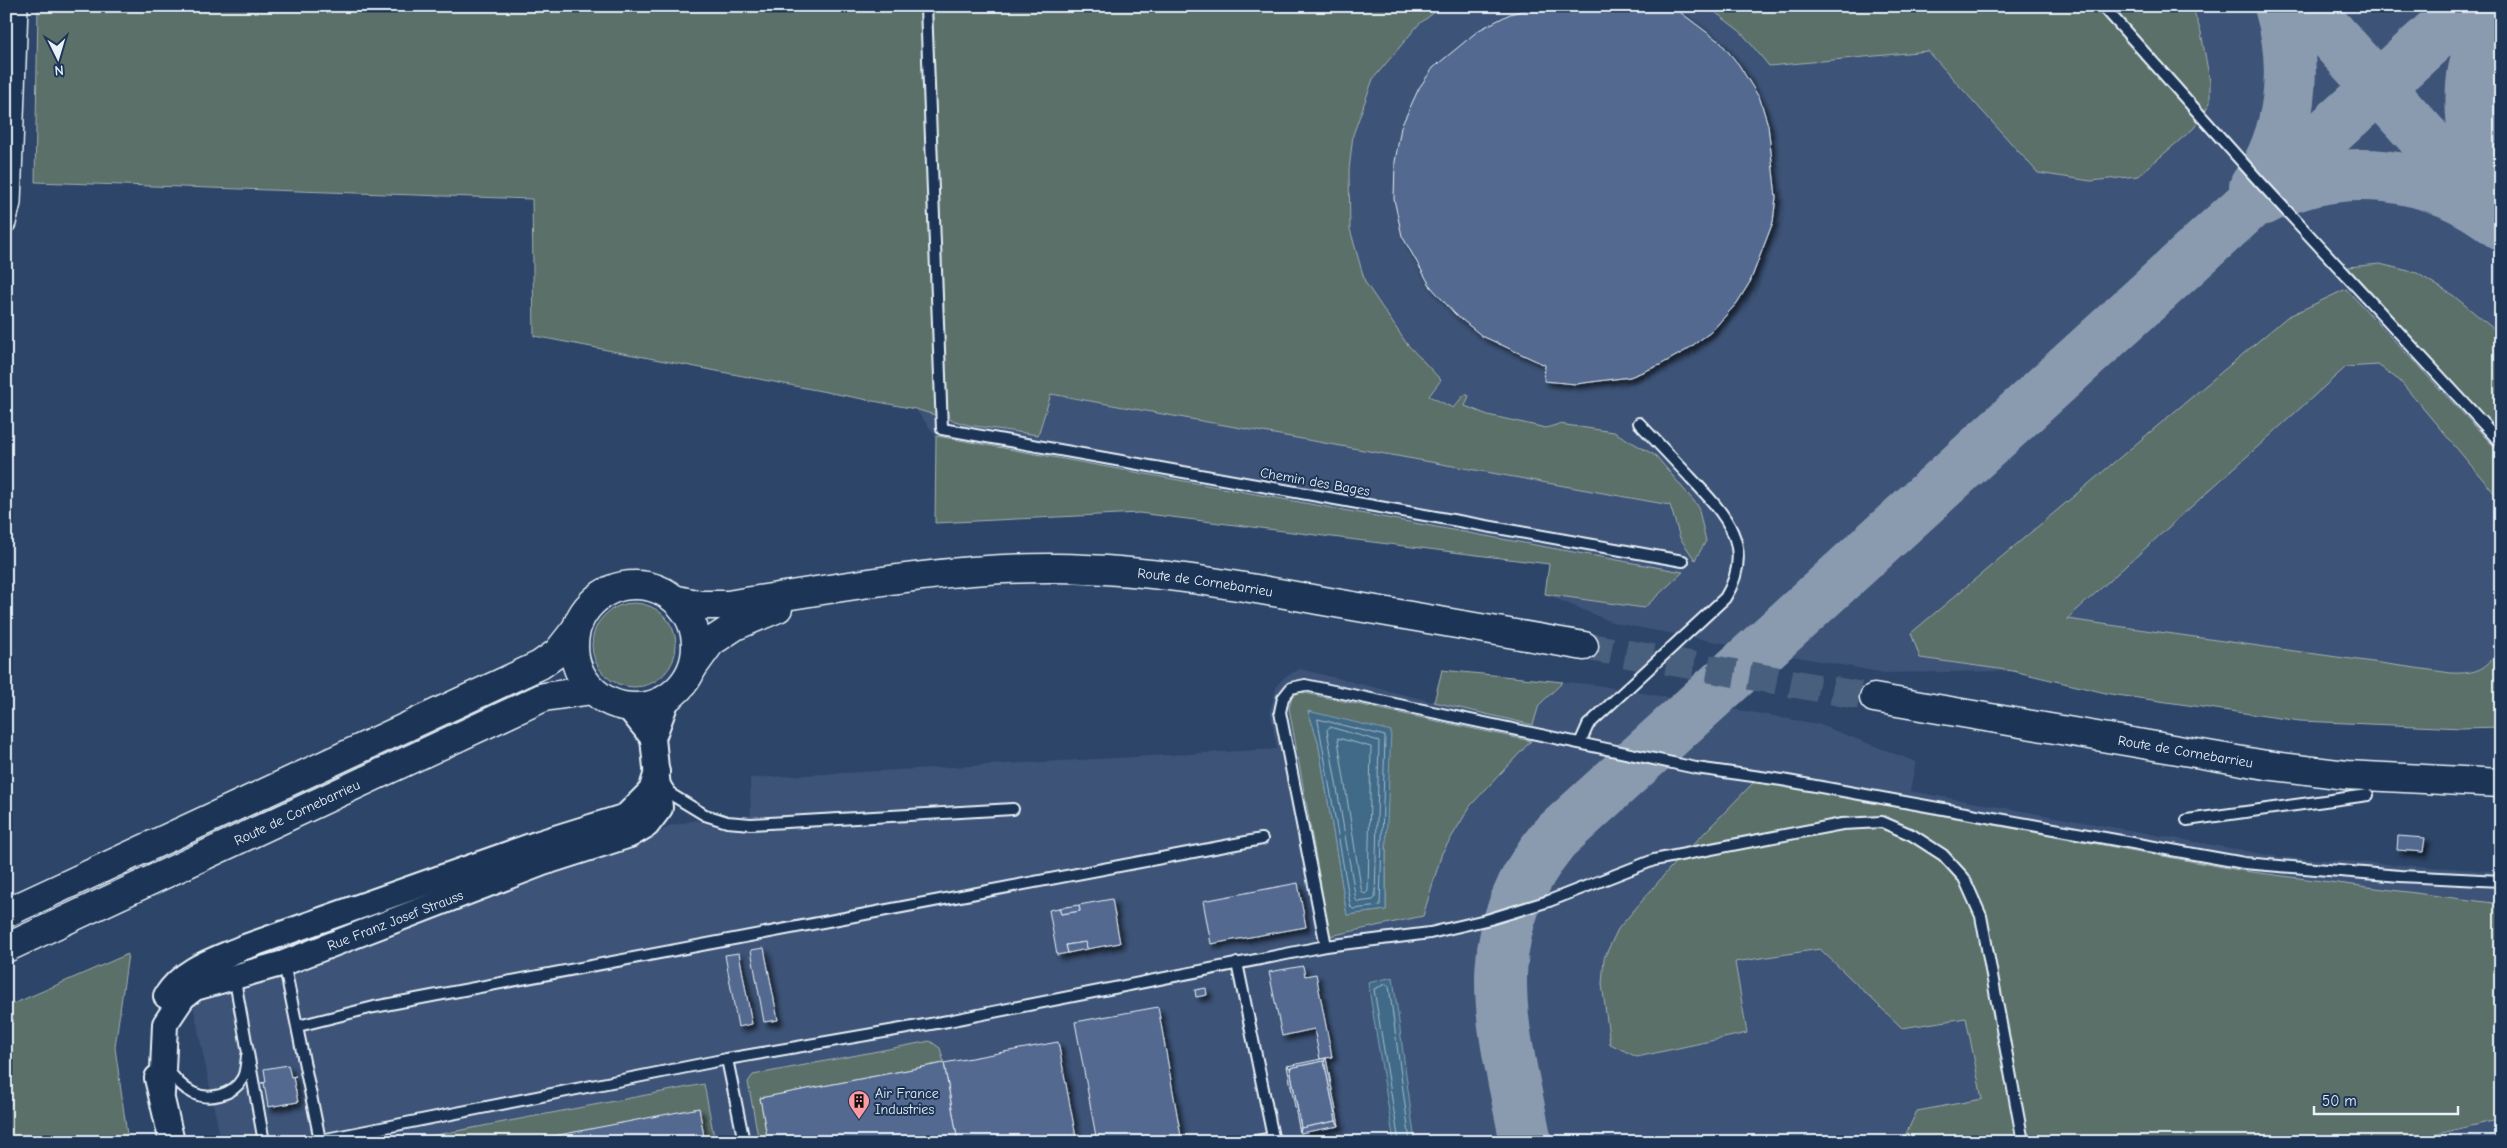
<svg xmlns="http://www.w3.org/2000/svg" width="2507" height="1148" font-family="'Comic Neue',sans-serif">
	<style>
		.built { fill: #3c5377 }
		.green { fill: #5b6f6b; stroke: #a2b0b2; fill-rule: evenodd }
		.water { fill: #406a87; stroke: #83a0b4 }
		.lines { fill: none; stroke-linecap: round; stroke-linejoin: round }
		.shore { stroke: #a5bbcb; stroke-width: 1 }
		.taxiway { stroke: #8a9bb0; stroke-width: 52 }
		.building { fill: #536990; stroke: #e8f1f8; filter: url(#shadow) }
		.secondary-tunnel { stroke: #495f7e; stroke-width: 28; stroke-dasharray: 28 14; stroke-linecap: butt }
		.service-casing { stroke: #e8f1f8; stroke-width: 14 }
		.minor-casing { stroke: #e8f1f8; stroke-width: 22 }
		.tertiary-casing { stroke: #e8f1f8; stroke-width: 28 }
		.secondary-casing { stroke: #e8f1f8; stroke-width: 31 }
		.service { stroke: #1d3557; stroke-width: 10 }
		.minor { stroke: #1d3557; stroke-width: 19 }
		.tertiary { stroke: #1d3557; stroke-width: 24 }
		.secondary { stroke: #1d3557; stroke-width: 28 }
		.labels { text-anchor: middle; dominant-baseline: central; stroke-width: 4; stroke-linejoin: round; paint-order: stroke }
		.street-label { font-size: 14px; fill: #e8f1f8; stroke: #1d3557 }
		.poi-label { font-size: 14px; fill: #e8f1f8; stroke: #1d3557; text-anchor: start }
	</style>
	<defs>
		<filter id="shadow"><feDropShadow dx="4.5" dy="4.5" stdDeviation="2.5" flood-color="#0009"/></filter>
	</defs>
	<rect width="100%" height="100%" fill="#2d4568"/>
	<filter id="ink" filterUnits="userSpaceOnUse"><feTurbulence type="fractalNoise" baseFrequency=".02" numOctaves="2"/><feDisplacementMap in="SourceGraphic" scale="10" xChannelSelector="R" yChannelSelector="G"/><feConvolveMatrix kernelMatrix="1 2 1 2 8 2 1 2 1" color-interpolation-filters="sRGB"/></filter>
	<g filter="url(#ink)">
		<g class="built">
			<path d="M914,6h1587v695l-488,-30 -129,2 -270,-50 -69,-29 4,-30 -410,-51 -204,10 1,-87 -21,-27z"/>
			<path d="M1300,669l134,33 8,-32 155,15 221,39 98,38 -6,29 370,66 214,14 3,-32 4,-1v304h-2280l-28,-137 113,-45 65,-17 3,-5 170,-69 93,-23 32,-20 27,-6 27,9 28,-2 -1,-49 527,-29 -7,-39 7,-25 8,-8z"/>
		</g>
		<g class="green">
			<path d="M38,6h1405l-24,18 -46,55 -20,56 -4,35 1,59 15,53 42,62 34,36 -12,16 24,12 12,-14 4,2 -4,10 23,9 58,13 13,-4 55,8 42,24 42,50 8,35 -11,19 -15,-22 -10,-33 -619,-111 -13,41 -70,-10 -53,-16 -381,-73 -2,-137 -497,-17z"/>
			<path d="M1707,6h485l9,26 9,50v21l-16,25 -56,48 -47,5 -53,-8 -110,-122 -159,15 -28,-34z"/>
			<path d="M2380,264l37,9 37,23 47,39v99l-153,-167z"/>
			<path d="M2346,289l155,165v50l-6,-10 -95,-113 -22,-16 -32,2 -279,252 384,54c27,1 35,-4 50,-25v79l-39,1 -162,-7 -190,-27 -97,-23 -93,-13 -9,-25 376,-316z"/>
			<path d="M936,436h1l746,136 -39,36 -99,-14 4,-30 -410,-51 -204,10z"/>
			<circle cx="634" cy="645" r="42"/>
			<path d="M1442,670l121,12 -24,23 -6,20 -99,-23z"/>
			<path d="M1300,692l231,49 -60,64 -29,48 -19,63 -93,20 -41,-228 3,-11zM1308,711l78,134v65l-39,5 -29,-174z"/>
			<path d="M1755,781l489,90 257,33v215l-97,23h-502l15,-31 65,-12 -16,-81 -64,10 -82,-79 -85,13 12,71 -110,24 -27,-13 -8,-60 2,-26 14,-29 52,-61z"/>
			<path d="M128,954l-13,93 13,95h-122v-135z"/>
			<path d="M930,1041l10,7 4,15 -184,35 8,44h-9l-11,-60 5,-7z"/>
			<path d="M704,1084l11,58h-10l-6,-33 -176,33h-124z"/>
		</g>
		<g class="water">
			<path d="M1308,711l83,20 -5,114v65l-39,5 -29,-174z"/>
			<path d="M1393,977l22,165h-21l-26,-159z"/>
		</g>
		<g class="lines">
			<g class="shore">
				<path d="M1318,719l67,17 -5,170 -27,3 -2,-2z"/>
				<path d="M1330,727l49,14 -4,157 -2,2 -15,2 -2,-2 -29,-170z"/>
				<path d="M1338,738l33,9 -3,144 -3,3 -3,-2z"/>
				<path d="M1399,1142l-25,-153 12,-5 3,2 21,156"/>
			</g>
			<g class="taxiway">
				<path d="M2305,6l177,196"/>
				<path d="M2495,6c-7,22 -19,47 -22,70 -5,35 3,102 23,131"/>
				<path d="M2255,187c37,-52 43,-121 25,-181"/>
				<path d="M2264,199c75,-40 171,-29 237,25"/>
				<path d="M1526,1142c-22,-114 -54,-204 28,-304l913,-832"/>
			</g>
		</g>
		<g class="building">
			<path d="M1539,6h133l49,37 18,22 21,34 8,26 8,72 -3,25 -23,60 -13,21 -26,29 -26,19 -25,14 -30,12 -54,7 -32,-3 1,-16 -63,-29 -27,-22 -24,-27 -29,-51 -8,-37 1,-37 6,-35 18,-39 14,-20 46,-38 31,-16z"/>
			<path d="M2398,836l27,2 -2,14 -26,-2z"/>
			<path d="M1298,883l8,44 -95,17 -8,-43z"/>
			<path d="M1112,899l8,44 -33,6 -1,-7 -20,3 2,8 -11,2 -8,-45 10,-2 2,6 19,-3 -1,-6z"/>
			<path d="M1079,905l1,6 -19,3 -2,-6z"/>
			<path d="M1086,942l1,7 -19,4 -2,-8z"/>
			<path d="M764,948l14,72 -14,2 -13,-72z"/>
			<path d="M739,953l13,71 -14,3 -13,-72z"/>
			<path d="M1303,966l2,10 11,-2 16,83 -12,2 -6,-30 -32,7 -13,-64z"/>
			<path d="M1206,988l1,7 -11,2 -1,-7z"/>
			<path d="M1158,1007l24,135h-85l-22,-120z"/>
			<path d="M1058,1042l19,100h-119l-14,-79z"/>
			<path d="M1326,1058l13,68 -3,-5 -12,-60z"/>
			<path d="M1326,1058l-2,3 -34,7 -3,-2z"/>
			<path d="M1324,1061l12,60 -35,7 -11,-60z"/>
			<path d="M944,1063l14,79h-190l-8,-44z"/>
			<path d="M288,1065l3,12 5,-1 -3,1 5,25 -30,5 -4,-24h-3l5,-1 -2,-13z"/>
			<path d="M1287,1066l3,2 11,60 -1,5z"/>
			<path d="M699,1108l6,34h-182z"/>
			<path d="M1336,1121l3,5 -39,7 1,-5z"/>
		</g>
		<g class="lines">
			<path class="secondary-tunnel" d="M1584,646l290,52"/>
			<g class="service-casing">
				<g id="service">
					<path d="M926,6l16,423 741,132"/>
					<path d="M2103,6l156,175 242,262"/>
					<path d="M1580,743l8,-18 137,-127c32,-52 -1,-85 -36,-122 -17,-18 -34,-36 -50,-53"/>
					<path d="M663,781l9,14 33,20 22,7 24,2 262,-15"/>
					<path d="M2187,820l181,-25"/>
					<path d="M1326,946l-46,-234 3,-14 8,-10 14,-3 391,83 86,12 462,83 156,13 101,5"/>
					<path d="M284,963l36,177"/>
					<path d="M1237,963l37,179"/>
					<path d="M234,975l30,167"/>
					<path d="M298,1026l76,-19 888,-168"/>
					<path d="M727,1059l17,83"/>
					<path d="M167,1068c6,9 16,20 26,25 16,8 40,2 49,-14 4,-6 4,-16 5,-23"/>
					<path d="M311,1142l416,-83 221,-38 378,-75 104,-13 60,-14 59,-18 105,-41 188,-36 40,-2 30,13 31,20 21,23 17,38 42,226"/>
					<path d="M1250,1142l24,-4"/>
				</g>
			</g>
			<g class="minor-casing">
				<path id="minor" d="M6,223l5,-20 7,-197"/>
			</g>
			<g class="tertiary-casing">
				<g id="tertiary">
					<path d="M628,707l25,31"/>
					<path d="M166,996c17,-27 48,-36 76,-48l297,-105 87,-27 25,-25 6,-19"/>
					<path d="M157,1078l15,64"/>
					<path id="s1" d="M162,1093l3,-69 18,-27 12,-9 89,-25 259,-100 87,-28 17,-10 13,-17 -7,-70 15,-41"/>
				</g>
			</g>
			<g class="secondary-casing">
				<g id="secondary">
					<circle cx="635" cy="646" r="61"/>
					<path id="s2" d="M677,600l23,5h28c109,-17 217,-38 328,-37 88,1 175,16 262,32 89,15 177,31 266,46"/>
					<path d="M693,667l18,-25 24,-16 43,-18"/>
					<path id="s3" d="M1874,698l392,67 80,10 155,8"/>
					<path d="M6,913l534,-248 17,-12 18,-23"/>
					<path id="s4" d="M6,948l538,-251 48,-7"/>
				</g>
			</g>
			<use href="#service" class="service"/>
			<use href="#minor" class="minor"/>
			<use href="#tertiary" class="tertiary"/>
			<use href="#secondary" class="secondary"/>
		</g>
	</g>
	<defs>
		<g id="building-pin" transform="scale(1.125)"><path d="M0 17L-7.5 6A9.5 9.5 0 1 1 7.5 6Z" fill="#ff9aa2" stroke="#1d3557"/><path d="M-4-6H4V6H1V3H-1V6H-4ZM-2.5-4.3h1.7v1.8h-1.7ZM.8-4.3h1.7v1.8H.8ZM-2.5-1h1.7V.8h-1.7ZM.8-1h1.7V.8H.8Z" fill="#111"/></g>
	</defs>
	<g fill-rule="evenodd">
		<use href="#building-pin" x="859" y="1101"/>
	</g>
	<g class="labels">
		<g class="street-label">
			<text transform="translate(1315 482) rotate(10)">Chemin des Bages</text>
			<text stroke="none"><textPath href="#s2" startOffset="532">Route de Cornebarrieu</textPath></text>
			<text stroke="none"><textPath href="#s3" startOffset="316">Route de Cornebarrieu</textPath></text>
			<text stroke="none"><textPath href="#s4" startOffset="321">Route de Cornebarrieu</textPath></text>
			<text stroke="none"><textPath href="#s1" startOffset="328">Rue Franz Josef Strauss</textPath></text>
		</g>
		<g class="poi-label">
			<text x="875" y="1093">Air France<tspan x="875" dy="16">Industries</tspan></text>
		</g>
	</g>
	<rect width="2507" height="1148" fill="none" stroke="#1d3557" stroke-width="25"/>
	<rect x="12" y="12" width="2482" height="1123" fill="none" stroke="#e8f1f8" stroke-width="2" filter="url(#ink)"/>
	<g transform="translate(58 58) rotate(175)" stroke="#1d3557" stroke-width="4" paint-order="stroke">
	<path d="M0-4L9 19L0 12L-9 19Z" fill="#e8f1f8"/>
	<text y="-8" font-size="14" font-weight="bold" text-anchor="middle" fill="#e8f1f8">N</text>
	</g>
	<path d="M2314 1106v8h144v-8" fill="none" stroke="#e8f1f8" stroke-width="2.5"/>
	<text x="2322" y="1106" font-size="15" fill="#e8f1f8" stroke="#1d3557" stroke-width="4" paint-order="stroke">50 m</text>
</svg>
